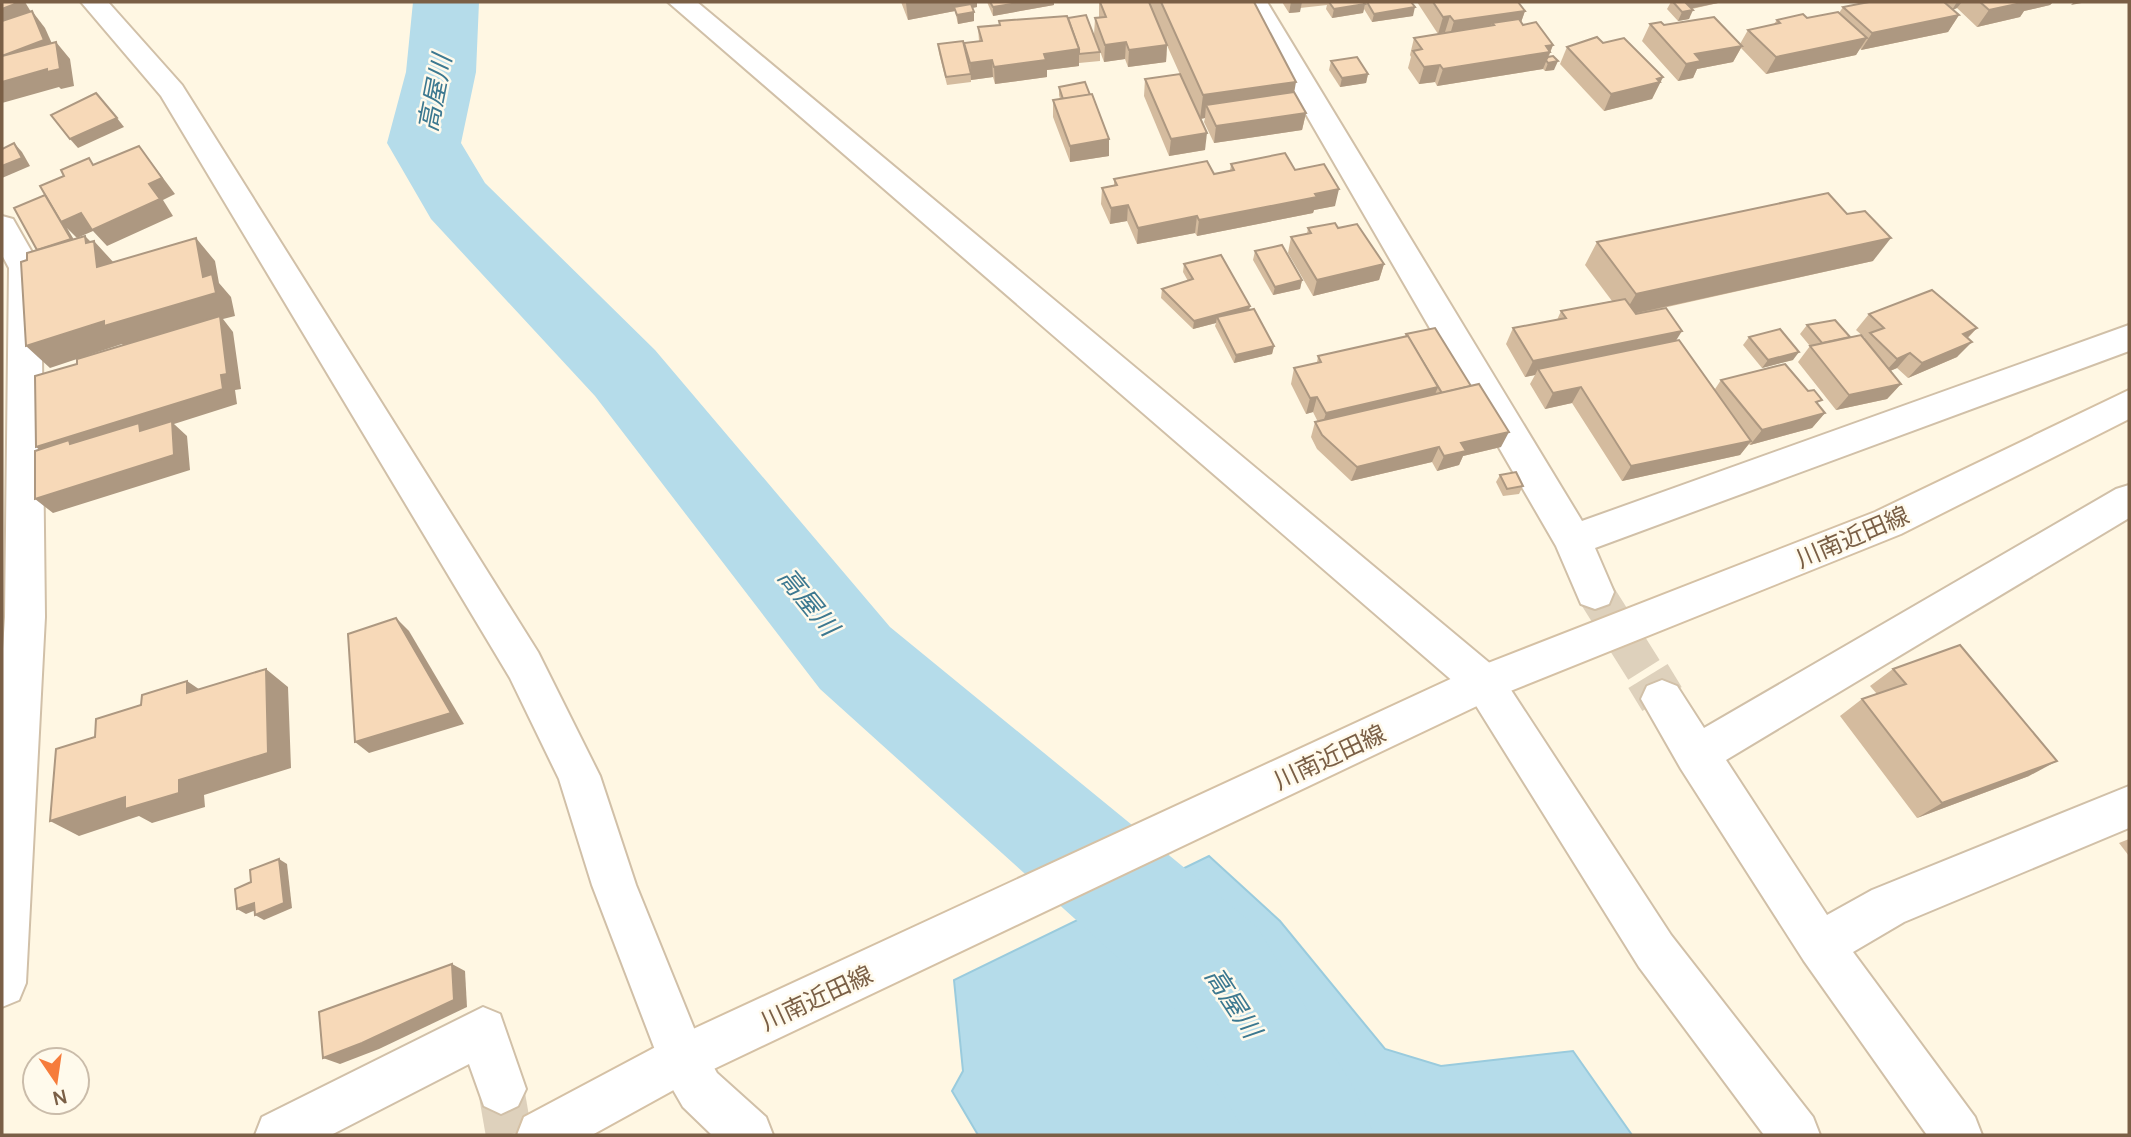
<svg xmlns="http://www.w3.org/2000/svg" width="2131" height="1137" font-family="Manrope,'Noto Sans JP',sans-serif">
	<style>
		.water { fill: #b5dcea; stroke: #9acbdd; stroke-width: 2 }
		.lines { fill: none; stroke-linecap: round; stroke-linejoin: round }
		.river { fill: #b5dcea; fill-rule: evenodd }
		.street-tunnel-far1 { stroke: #ded1bc; stroke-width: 37; stroke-dasharray: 37 18; stroke-linecap: butt }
		.street-tunnel { stroke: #ded1bc; stroke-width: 46; stroke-dasharray: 46 23; stroke-linecap: butt }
		.street-casing { stroke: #d1c0a8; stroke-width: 4 }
		.secondary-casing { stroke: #d5c1a5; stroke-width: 4 }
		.street { fill: #fff; fill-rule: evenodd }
		.secondary { fill: #fff; fill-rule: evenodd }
		.wall { fill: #d4bb9e }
		.shaded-wall { fill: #ad9881 }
		.building { fill: #f7d9b8; stroke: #ad9881; stroke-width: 2 }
		.labels { text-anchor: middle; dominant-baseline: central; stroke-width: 5; stroke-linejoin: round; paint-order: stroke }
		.street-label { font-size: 24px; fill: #7a5f46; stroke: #fffaec }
		.water-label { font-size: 26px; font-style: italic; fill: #3c7890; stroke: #fffaec }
	</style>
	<rect width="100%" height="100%" fill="#fff7e3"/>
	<path class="water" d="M1209,856l71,65 105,128 56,17 132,-15 59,84h-654l-26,-44 11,-20 -9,-91z"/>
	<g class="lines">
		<path class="river" d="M413,2h66l-3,70 -15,71 24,40 170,167 235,277 368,301 98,164 18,43h-128l-70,-125 -356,-321 -225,-293 -164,-177 -44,-76 19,-71z"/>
		<path class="street-tunnel-far1" d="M1595,592l54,86"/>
		<g class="street-tunnel">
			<path d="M1648,676l14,23"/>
			<path d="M501,1089l8,46"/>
		</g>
		<g class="street-casing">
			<g id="street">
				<path d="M81,2h27l74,83 356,567 62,124 36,109 64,158 17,30 49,44 7,18h-61l-29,-28 -18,-31 -73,-191 -33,-106 -49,-101 -349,-582z"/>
				<path d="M668,2h29l801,668 173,265 142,182 7,18h-56l-125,-168 -169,-271z"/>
				<path d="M1241,2h26l315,519 547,-196v26l-534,197 19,44 -5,12 -14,5 -14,-5 -25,-58z"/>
				<path d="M2,216l11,3 28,49 4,349 -19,366 -7,17 -17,7v-342l3,-48 4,-349 -7,-13z"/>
				<path d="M2129,485v33l-403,242 101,155 45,-25 257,-104v42l-225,94 -51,30 122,165 7,18h-55l-123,-174 -123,-192 -40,-70 6,-13 15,-6 15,6 27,42 412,-239z"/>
				<path d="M483,1007l17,7 26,75 -8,17 -17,8 -17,-8 -15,-42 -138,71h-76l7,-18z"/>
			</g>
		</g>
		<g class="secondary-casing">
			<path id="secondary" d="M2129,390v29l-228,115 -403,162 -799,380 -107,59h-75l7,-18 141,-75 805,-372 405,-158z"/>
		</g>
		<use href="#street" class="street"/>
		<use href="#secondary" class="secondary"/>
	</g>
	<g class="wall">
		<path d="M901,2h76v5l-5,1 2,13 -16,3 -3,-13 -47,9z"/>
		<path d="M987,2h67v3l-61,11z"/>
		<path d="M1099,2h155l40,90 12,21 -4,17 -88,13 -10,-21 1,-4 -5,1 -39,-87 6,13 -1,17 -38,5 -3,-8 -21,3 -10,-27 1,-17h4z"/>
		<path d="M1282,2h129l2,14 -41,6 -8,-13 -1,4 -31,5 -6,-9 1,-4 -27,3v4l-11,1z"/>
		<path d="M1417,2h101l7,9 -4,11 2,3 30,20 -4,11 5,14 -9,1 -2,-2 -106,17 -2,-4 -16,2 -11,-16 3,-11 -1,-2 4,-17 31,-5 -7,1z"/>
		<path d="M1671,2h47v1l-26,6 -3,10 -11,2 -11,-12z"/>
		<path d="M1867,2h186l-3,3 -26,6 -4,6 -43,10 -20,-19 -4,2 6,5 -11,17 -87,18 -1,-2 -4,7 -90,19 -25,-26 -8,14 -36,7 -4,9 -15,3 -36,-40 8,-17 14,1 76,19 8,-14 26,-6 3,-4 30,-2 32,-5 4,-6z"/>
		<path d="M1068,18l32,34v9l-21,2v3l-32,4v7l-52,7 -2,-7 -22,3v2l-24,3 -8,-32 -1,-9 26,4 15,-7 -1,-14 21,-2v-4z"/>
		<path d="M1603,43l60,34 -11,22 -48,12 -44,-47 7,-17z"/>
		<path d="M1331,61l37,13 -2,9 -26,4 -11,-17z"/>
		<path d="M1145,79l60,71 -36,6 -25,-60z"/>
		<path d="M1059,87l50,52v17l-39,6 -17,-45v-17l7,-1 -1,-4z"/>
		<path d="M1231,164l64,6 40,36 -21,4 -1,3 -116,23 -2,-3 -58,11 -10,-23 -17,3 -9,-20 1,-16 12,-3v-6l100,-5 16,-3z"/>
		<path d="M1308,228h30l46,36 -5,16 -66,16 -25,-43 3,-16 16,-3z"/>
		<path d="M1597,242l276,19 -237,53 40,26 39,49 6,-9 97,25 7,8 -13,15 -62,17 -1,-1 -9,11 -118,26 -50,-78 -27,6 -15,-25 5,-9 -10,2 -19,-33 7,-16 44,-8 4,-9 51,-10 -27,-36z"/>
		<path d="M1255,251l47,29 -2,9 -27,6 -20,-35z"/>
		<path d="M1184,264l66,42 -1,4 25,36 -2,8 -38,9 -19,-37 1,-3 -23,6 -32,-31 1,-9 26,-8 -5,-9z"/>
		<path d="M1869,314l108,14 -9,10 -11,19 -49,21 -11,-10 -7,3 11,13 -14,15 -51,11 -38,-48 12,-16 -10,-12 7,-9 43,12 15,3v-2l-9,-8z"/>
		<path d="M1406,334l95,113 -38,9 -4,9 -22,6 -5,-9 -81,19 -34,-32 -6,-12 4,-15h3l-5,-10 -7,2 -15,-30 3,-16 23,-5 1,-7 87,-19z"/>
		<path d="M1749,337l44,23 -31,8 -19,-23z"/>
		<path d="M1500,475l23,11 -4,8 -16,2 -7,-14z"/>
		<path d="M1893,669l136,107 -112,42 -77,-102 22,-17 15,-5 -7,-8z"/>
		<path d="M2129,839v17l-10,-13z"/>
	</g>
	<g class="shaded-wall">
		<path d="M14,2h11l6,10 -29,16v-19z"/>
		<path d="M913,2h64v5l-21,4 -2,-4 1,4 -47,9 -2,-17z"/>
		<path d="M1024,2h30v3l-61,11v-9z"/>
		<path d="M1291,2h11l-2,10 -11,1z"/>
		<path d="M1688,2h30v1l-34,7z"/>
		<path d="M1957,2h5l-5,6 -5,2z"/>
		<path d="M2026,2h27l-3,3 -26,6 -4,6 -43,10 12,-17z"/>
		<path d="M2074,2h13l-16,3z"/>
		<path d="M1365,4l-2,9 -31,5 2,-9z"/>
		<path d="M1415,7l-2,9 -41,6 2,-8z"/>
		<path d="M1693,10l-4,9 -11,2 4,-9z"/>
		<path d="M32,11l13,17 13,29 -56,-1z"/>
		<path d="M1525,11l-6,17 -25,-3 -2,-2 -3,9 -40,6 5,-17z"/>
		<path d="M974,12v9l-16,3 -1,-9z"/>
		<path d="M1959,15l-11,17 -87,18 11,-17z"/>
		<path d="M1450,16l-5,16 -7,2 5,-17z"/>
		<path d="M1867,38l-11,17 -90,19 10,-17z"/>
		<path d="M56,42l14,17 4,27 -13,3 -2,-2 -57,16v-21z"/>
		<path d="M1126,42l-1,17 -21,3 1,-17z"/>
		<path d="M1167,45l-1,17 -38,5 1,-17z"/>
		<path d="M1553,45l-10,24 -106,17 6,-17z"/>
		<path d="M1742,46l-9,16 -36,7 -4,9 -15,3 8,-17 9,-10z"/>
		<path d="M1079,49v17l-32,4v7l-52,7 -1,-17 50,-13z"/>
		<path d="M992,60l1,17 -22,3 -1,-17z"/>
		<path d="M1558,61l-4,9 -9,1 3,-8z"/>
		<path d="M1440,65l-5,17 -16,2 5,-17z"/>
		<path d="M1368,74l-2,9 -26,4 2,-9z"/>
		<path d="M1663,77l-11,22 -48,12 7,-17z"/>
		<path d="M1296,82l-4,23h-86l-1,13 -5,1 3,-24z"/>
		<path d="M1306,113l-4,17 -88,13 2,-17z"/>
		<path d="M117,118l7,9 -46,21 -8,-9z"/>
		<path d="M1207,133l-2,17 -36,6 2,-17z"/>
		<path d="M1109,139v17l-39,6v-16z"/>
		<path d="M14,143l8,9 8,14 -28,12v-12z"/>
		<path d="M139,146l36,48 -12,6 10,16 -66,30 -14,-15 -16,7 -10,-10 12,20 -32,13 -2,-66 104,-11z"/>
		<path d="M1339,189l-4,17 -21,4 -1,3 -116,23 2,-16z"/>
		<path d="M1128,205l-1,16 -17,3 1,-16z"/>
		<path d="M1197,216l-2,17 -58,11 1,-16z"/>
		<path d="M85,236l10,10 -1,-5 21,23 -18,3 -11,-24z"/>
		<path d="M196,238l19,23 4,22 12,14 4,19 -12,3 10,13 8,57 -6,1 2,14 -63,20 13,12 3,34 -137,43 -18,-14 19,-37 -18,-15 90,-99 -4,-4 -72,24 -24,-22 177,-69z"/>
		<path d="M1891,238l-18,23 -250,55 13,-22z"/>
		<path d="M1384,264l-5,16 -66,16 4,-16z"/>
		<path d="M1302,280l-2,9 -27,6 2,-8z"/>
		<path d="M1250,306l-2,8 -31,3 -1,6 -23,6 1,-8z"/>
		<path d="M1977,328l-15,15 1,-9z"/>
		<path d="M1682,331l-10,16 -134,22 -3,6 -10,2 8,-16z"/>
		<path d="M1972,342l-15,15 -49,21 14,-15z"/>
		<path d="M1274,346l-2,8 -38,9 2,-8z"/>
		<path d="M1799,352l-6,8 -31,8 6,-8z"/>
		<path d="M1910,353l-13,15 -14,6 14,-15z"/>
		<path d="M1901,384l-14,15 -51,11 13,-15z"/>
		<path d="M1438,387l-6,15 -111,27 5,-16z"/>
		<path d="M1581,387l-9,16 -27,6 8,-16z"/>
		<path d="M1317,397l-4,15 -7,2 4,-16z"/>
		<path d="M1825,413l-13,15 -62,17 12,-15z"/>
		<path d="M1509,432l-8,15 -38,9 -4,9 -22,6 7,-15 17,-13z"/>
		<path d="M1751,441l-11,14 -118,26 9,-15z"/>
		<path d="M1439,447l-7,15 -81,19 6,-14z"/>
		<path d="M396,618l13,13 55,93 -95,29 -14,-11z"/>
		<path d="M266,669l22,18 3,81 -87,27 1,12 -53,16 -13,-7 -60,20 -29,-15 129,-41z"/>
		<path d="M187,681l25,17 -25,-5z"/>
		<path d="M2057,761l-28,15 -112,42 25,-15z"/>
		<path d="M279,859l8,5 5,44 -28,12 -9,-5z"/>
		<path d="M254,903l9,4 -17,7 -9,-5z"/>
		<path d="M452,964l13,7 2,36 -88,42 -39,15 -17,-6z"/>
	</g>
	<g class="building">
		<path d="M2,2h12l1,2 -13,5z"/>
		<path d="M990,2h34l-31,5z"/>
		<path d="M1100,2h49l18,43 -38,5 -3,-8 -21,3 -10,-27 11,-1z"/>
		<path d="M1161,2h93l42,80 -93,13z"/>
		<path d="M1329,2h34l2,2 -31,5z"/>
		<path d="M1367,2h44l4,5 -41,7z"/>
		<path d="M1433,2h85l7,9 -71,10 -4,-5 -7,1z"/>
		<path d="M1673,2h12l8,8 -11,2z"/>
		<path d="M1869,2h75l15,13 -87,18 -29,-26z"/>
		<path d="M1980,2h46l-37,8z"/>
		<path d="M971,4l3,8 -17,3 -3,-8z"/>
		<path d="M32,11l12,29 -42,16v-35z"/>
		<path d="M1838,12l29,26 -91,19 -28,-27 32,-7 -3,-3 26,-6 4,4z"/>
		<path d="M1086,15l14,37 -21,2v-5l-11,-31z"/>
		<path d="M1067,16l12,33 -35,5 2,6 -52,7 -2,-7 -22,3 -6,-20 18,-2 -4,-14 22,-2 -1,-4z"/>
		<path d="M1714,17l28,29 -47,8 6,7 -15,3 -36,-40 11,-2 3,3z"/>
		<path d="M1519,19l4,6 13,-3 17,23 -7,1 4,6 -107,17 -3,-4 -16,2 -11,-16 9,-2 -8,-11 80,-13 -2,-2z"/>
		<path d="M1597,37l6,6 21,-5 39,39 -6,2 3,3 -49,12 -44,-47z"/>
		<path d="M963,41l8,33 -25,3 -8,-33z"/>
		<path d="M56,42l4,27 -13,3v-3l-45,13v-26z"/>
		<path d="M1553,56l5,5 -10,2 -2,-3 2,-3z"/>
		<path d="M1357,57l11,17 -26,4 -11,-17z"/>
		<path d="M1180,74l27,59 -36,6 -26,-60z"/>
		<path d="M1085,82l5,13 -27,4 -4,-12z"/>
		<path d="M1294,92l12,21 -90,13 -10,-21z"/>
		<path d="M96,93l21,25 -47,21 -19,-24z"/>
		<path d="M1092,94l17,45 -39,7 -17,-46z"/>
		<path d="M14,143l8,15 -20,8v-17z"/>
		<path d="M139,146l23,32 -13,6 11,15 -68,31 -11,-17 -20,9 -21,-36 24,-10 -3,-6 28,-12 4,7z"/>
		<path d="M1285,153l10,17 29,-6 15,25 -24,5 2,3 -118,23 -2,-4 -59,12 -10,-23 -17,3 -9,-20 15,-3 -3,-6 93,-18 7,13 20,-4 -3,-6z"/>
		<path d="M1828,193l19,21 18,-3 26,27 -255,56 -39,-52z"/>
		<path d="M45,195l26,44 -34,11 -23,-42z"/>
		<path d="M1335,223l3,5 19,-4 27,40 -67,16 -26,-43 20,-4 -3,-5z"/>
		<path d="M85,236l1,7 8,-2 3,26 99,-29 7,39 9,-3 4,19 -112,33v-5l-78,25 -5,-84 6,-2v-7z"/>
		<path d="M1282,245l20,35 -27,7 -20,-36z"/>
		<path d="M1221,255l29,51 -56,15 -32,-32 31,-10 -9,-15z"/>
		<path d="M1932,290l45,38 -14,6 9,8 -50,21 -12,-10 -13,6 -27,-26 14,-5 -15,-14z"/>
		<path d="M1625,299l11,15 30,-6 16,23 -149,30 -20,-33 53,-10 -5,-7z"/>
		<path d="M1254,309l20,37 -38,9 -19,-38z"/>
		<path d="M220,316l7,58 -6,1 2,14 -187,58 -1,-71 42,-12v-5z"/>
		<path d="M1835,320l15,17 -28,6 -15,-18z"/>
		<path d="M1435,328l36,58 -29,7 -36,-59z"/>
		<path d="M1780,329l19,23 -31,8 -19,-23z"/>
		<path d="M1861,335l40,49 -52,11 -39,-49z"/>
		<path d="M1408,336l30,51 -112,26 -9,-16 -7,1 -16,-30 27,-6 -3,-6z"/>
		<path d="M1679,340l72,101 -120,25 -50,-79 -28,6 -15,-24z"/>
		<path d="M1785,364l23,27 6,-1 8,10 -6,2 9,11 -63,17 -41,-50z"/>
		<path d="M1479,384l30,48 -48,11 5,8 -22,5 -5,-9 -82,20 -35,-32 -7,-13z"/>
		<path d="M172,421l2,34 -139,44v-48l34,-11 1,4 69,-21 1,8z"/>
		<path d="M1516,472l7,14 -16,3 -7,-14z"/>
		<path d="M396,618l55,95 -96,29 -7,-108z"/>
		<path d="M1960,645l97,116 -115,42 -80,-104 44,-15 -13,-15z"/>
		<path d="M266,669l2,84 -89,27v13l-54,16v-12l-75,24 6,-72 39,-12 1,-18 45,-14 1,-10 45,-14v12z"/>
		<path d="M279,859l5,44 -29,12 -1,-12 -17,6 -2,-20 16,-7 -1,-12z"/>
		<path d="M452,964l2,36 -92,43 -39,15 -4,-46z"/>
	</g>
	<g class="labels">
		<g class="street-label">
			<text transform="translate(1852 536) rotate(-23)">川南近田線</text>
			<text transform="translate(1329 756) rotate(-25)">川南近田線</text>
			<text transform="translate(816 997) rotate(-25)">川南近田線</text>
		</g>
		<g class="water-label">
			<text transform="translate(434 93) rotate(-79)">高屋川</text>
			<text transform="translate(809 601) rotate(51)">高屋川</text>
			<text transform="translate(1234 1002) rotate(57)">高屋川</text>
		</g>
	</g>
	<rect width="2131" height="1137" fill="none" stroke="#7a5f46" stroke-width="7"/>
	<g transform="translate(56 1081) rotate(167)"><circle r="33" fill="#fffaec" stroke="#cabcaa" stroke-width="2"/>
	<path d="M0-5L12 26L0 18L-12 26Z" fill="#f67c3b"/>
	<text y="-10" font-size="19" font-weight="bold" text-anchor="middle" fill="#7a5f46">N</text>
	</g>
</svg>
